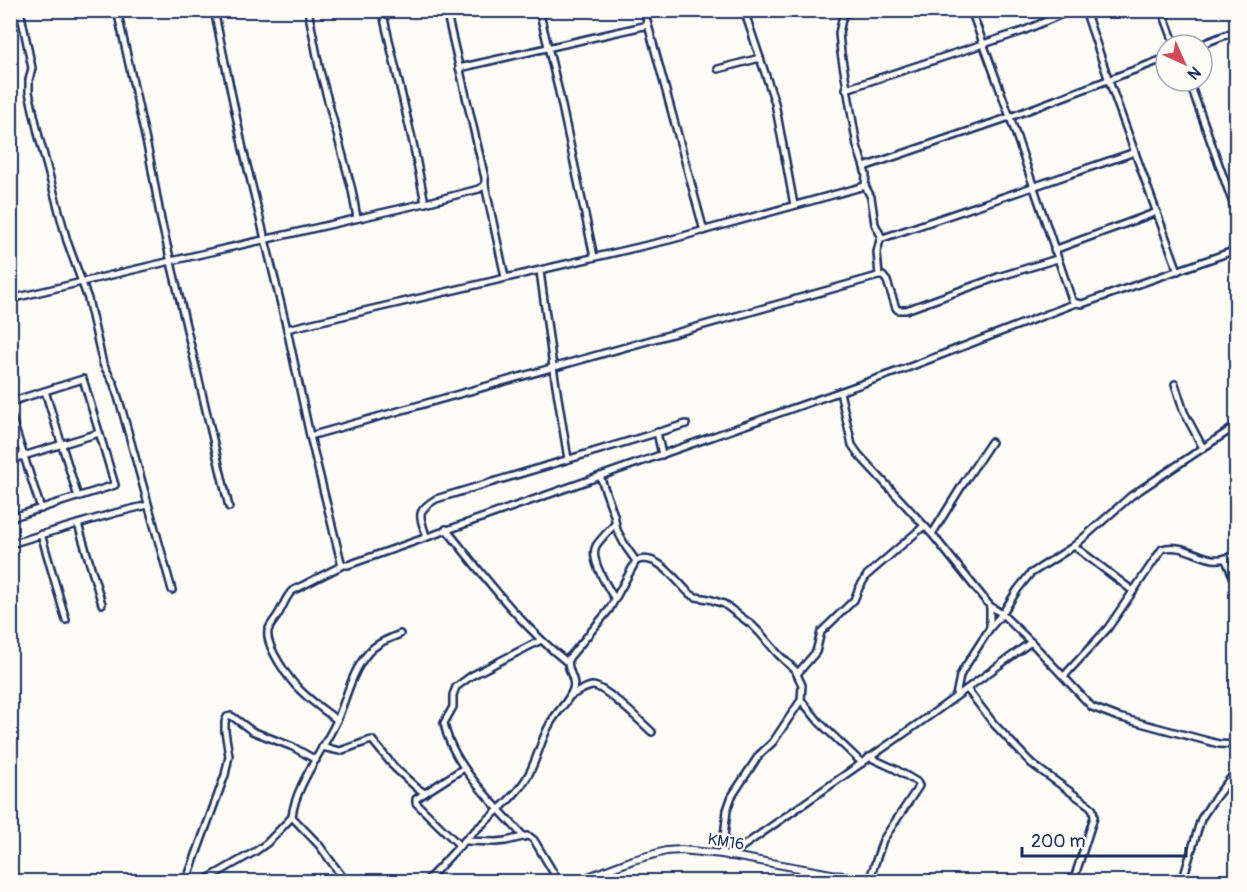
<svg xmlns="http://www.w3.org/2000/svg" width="1247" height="892" font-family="Pangolin,sans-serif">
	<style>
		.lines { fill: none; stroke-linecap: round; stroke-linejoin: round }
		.minor-casing { stroke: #1b2f5e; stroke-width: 10 }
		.tertiary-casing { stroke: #1b2f5e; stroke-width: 10 }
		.minor { stroke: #fdfcf7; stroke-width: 5 }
		.tertiary { stroke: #fdfcf7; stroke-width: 6 }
		.labels { text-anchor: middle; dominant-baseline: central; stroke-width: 4.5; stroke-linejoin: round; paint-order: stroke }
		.street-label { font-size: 16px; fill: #1b2f5e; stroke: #fdfcf7 }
	</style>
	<rect width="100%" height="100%" fill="#fdfcf7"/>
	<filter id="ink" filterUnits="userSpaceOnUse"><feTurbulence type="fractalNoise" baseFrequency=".0167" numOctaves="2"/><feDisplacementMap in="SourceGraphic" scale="12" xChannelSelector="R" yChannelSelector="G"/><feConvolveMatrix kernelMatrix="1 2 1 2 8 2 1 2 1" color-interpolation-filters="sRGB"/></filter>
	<g filter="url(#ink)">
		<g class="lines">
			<g class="minor-casing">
				<g id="minor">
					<path d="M20,10l12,58 -3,12v12l10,45 28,104 21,58 15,65 11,20 8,26 50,180"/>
					<path d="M117,10l33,149 11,61 68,287"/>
					<path d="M214,10l29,139 44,180 23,107 31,126 2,3"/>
					<path d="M308,10l12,61 32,119 5,28"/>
					<path d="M382,10l31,133 12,60"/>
					<path d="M446,10l39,168v7l20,92"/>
					<path d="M539,10l20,82 35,165"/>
					<path d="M644,10l60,221"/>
					<path d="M744,10l31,93 19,102"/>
					<path d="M842,10l1,5 -4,18 2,20 16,93 7,21"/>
					<path d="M971,10l39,107 62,183 4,3"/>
					<path d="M1085,10l24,71 69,190"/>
					<path d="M1162,10l13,35"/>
					<path d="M843,15l12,-5"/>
					<path d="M1200,45l36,-14"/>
					<path d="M459,68l189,-43"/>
					<path d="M718,69l42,-11"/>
					<path d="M1189,81l47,131"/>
					<path d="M846,89l177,-58 49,-21"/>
					<path d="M865,186l6,11 4,27 6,12 -4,16 2,24"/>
					<path d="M880,239l255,-87"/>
					<path d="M1054,250l103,-38"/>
					<path d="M540,271l13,96 15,92"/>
					<path d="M10,299l161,-38 254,-58 54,-14 6,-4"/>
					<path d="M287,329l382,-89 196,-54 1,-11 -2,-8 146,-50 156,-59"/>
					<path d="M1175,384l9,28 19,36"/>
					<path d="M45,391l33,106"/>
					<path d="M840,392l12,53 7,10 73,79 58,72 12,8 29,28 61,65 26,10 101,27 17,1"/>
					<path d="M10,402l73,-23 32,106 -105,33"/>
					<path d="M10,413l31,96"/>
					<path d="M657,432l5,23"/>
					<path d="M310,436l568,-160h5l4,5 9,27 2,2h8l92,-33 59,-18"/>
					<path d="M10,460l89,-27"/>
					<path d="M600,476l14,39 3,15 9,17 10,14"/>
					<path d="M78,524l24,80"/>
					<path d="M446,529c38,47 74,96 121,133"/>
					<path d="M41,534l25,86"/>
					<path d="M932,534l31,-50 28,-42"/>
					<path d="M426,536c-6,-21 -11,-24 10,-37l250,-75"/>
					<path d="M10,544l105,-31 33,-8"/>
					<path d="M1074,546l59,45"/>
					<path d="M1225,558l11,25"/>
					<path d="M615,599c-7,-11 -26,-40 -19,-53 5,-8 13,-15 19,-22"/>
					<path d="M990,606v22"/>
					<path d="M797,674l19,-22 5,-20 33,-32 5,-12 8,-13 57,-49"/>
					<path d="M1064,676l44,-48 54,-79c18,-6 34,7 51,10 8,1 16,-1 23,-4"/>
					<path d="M967,689l27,35 38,40 58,42 3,4 1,7 -21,65"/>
					<path d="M570,696c6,-3 15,-9 22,-10 11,-2 50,37 60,46"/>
					<path d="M956,696l4,-20 3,-6 27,-42 12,-14 16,-25 12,-15 44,-28 57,-50 105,-70"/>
					<path d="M801,700l19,23 42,40"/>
					<path d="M337,720c-12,-9 -25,-18 -36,-29 -11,-10 -36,-45 -33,-60 2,-7 9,-13 12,-20 4,-7 6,-14 12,-20l51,-26h5l559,-197 169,-65 6,1 154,-54"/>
					<path d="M322,747l18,4 28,-10 4,-1 23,28 22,20 8,5 39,-25"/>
					<path d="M869,757l26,12 22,13 2,4 -36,54 -14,41"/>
					<path d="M425,793l-9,6v4l44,43"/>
					<path d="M524,837c-28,-32 -72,-71 -80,-114l9,-16v-12l3,-8 15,-11 70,-36"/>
					<path d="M465,841l31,1 10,-1 21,-5 3,1 4,3 25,42"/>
					<path d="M729,856l203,-142 99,-72"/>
					<path d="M186,882l39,-107 4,-19 -4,-25v-9l2,-5 4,-1 2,1 19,14 41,16 23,13"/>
					<path d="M202,882l54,-31 11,-8 25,-26"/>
					<path d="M346,882l-27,-37 -27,-28c3,-31 32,-68 45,-97 10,-23 14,-47 31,-67 8,-10 21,-14 32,-19"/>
					<path d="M425,882c15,-14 28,-30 42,-44 20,-19 44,-36 59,-59 11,-17 14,-38 24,-55 6,-12 19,-22 23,-35 4,-11 -8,-19 -4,-31l40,-48 27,-49c22,-9 40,20 54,33l6,3 13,2 15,5 28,21 8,8 18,21 17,16 7,15 -1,15 -28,42 -14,13 -27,41 -5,14 -5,44"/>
					<path d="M792,882l13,-12"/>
					<path d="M1182,882l19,-63 11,-17 24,-31"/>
				</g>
			</g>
			<g class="tertiary-casing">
				<path id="tertiary" d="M575,882l58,-22 33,-9 15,-1 41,4 153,28"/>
			</g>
			<use href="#minor" class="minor"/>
			<use href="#tertiary" class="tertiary"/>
		</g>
	</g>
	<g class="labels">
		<g class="street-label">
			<text transform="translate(726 842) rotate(9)">KM16</text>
		</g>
	</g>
	<rect width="1247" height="892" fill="none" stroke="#fdfcf7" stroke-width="36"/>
	<rect x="18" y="18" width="1211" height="856" fill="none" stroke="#1b2f5e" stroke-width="2" filter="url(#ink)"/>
	<g transform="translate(1184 63) rotate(135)"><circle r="28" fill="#fdfcf7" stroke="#a3aaba" stroke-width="1.5"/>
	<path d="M0-4.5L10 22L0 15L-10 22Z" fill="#d1495b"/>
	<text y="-9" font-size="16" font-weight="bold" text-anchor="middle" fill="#1b2f5e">N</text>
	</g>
	<path d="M1022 847v9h164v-9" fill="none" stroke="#1b2f5e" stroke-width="3"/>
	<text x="1031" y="847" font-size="18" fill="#1b2f5e" stroke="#fdfcf7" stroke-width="4.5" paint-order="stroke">200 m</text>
</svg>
